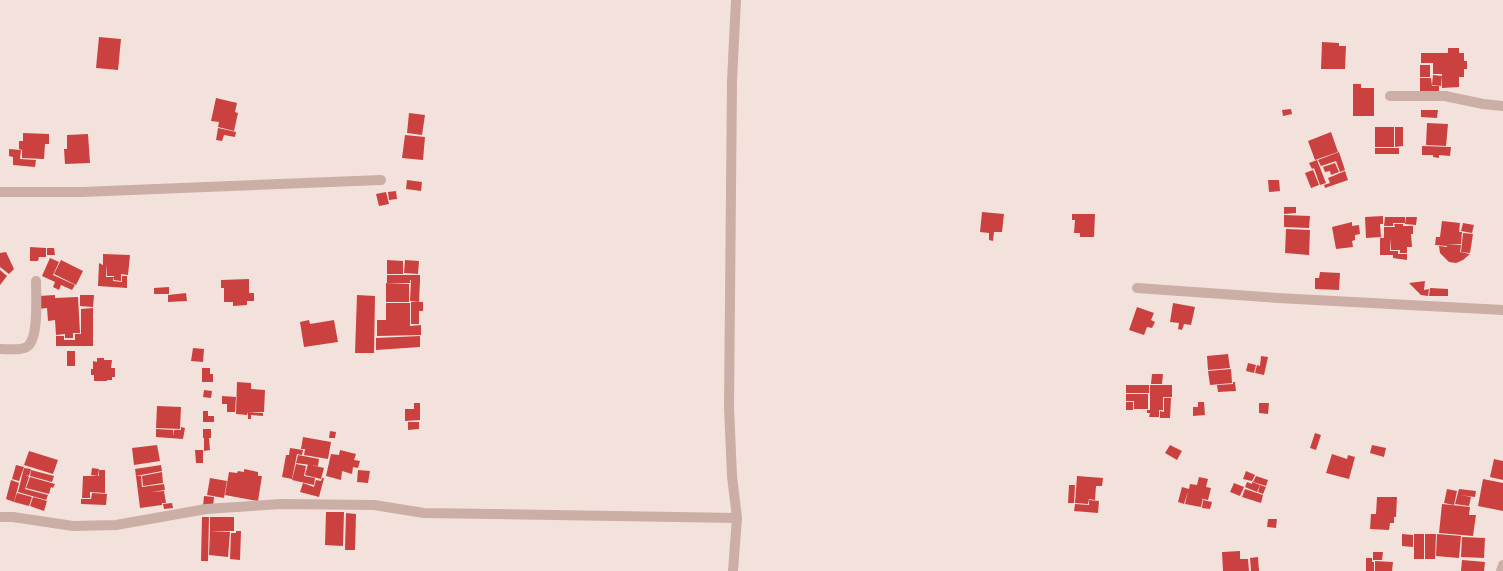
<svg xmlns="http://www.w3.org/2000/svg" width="1503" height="571" font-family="Mulish,sans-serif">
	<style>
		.building { fill: #cb4140 }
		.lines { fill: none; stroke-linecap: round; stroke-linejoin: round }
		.minor { stroke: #cbaea6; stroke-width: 10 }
		.tertiary { stroke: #cbaea6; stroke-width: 10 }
	</style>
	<rect width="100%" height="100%" fill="#f3e2db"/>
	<g class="building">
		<path d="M99,37l22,2 -3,31 -22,-2z"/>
		<path d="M1322,42l17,1v3h7l-1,23h-24z"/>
		<path d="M1448,48h11v5h5v8h3v8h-3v8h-5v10l-17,1v-14h-9v-11h-12v-10h27z"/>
		<rect x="1420" y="65" width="10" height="12"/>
		<path d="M1433,75l9,1 -1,10 -9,-1z"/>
		<path d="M1420,78h11l1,8h7v8h-19z"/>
		<path d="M1353,84h8v4h13v28h-21z"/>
		<path d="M216,98l21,5 -2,9 3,1 -4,18 -16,-4 1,-5 -8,-1z"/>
		<path d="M1291,109l1,5 -9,2 -1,-6z"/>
		<path d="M1421,110h17l-1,8 -16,-1z"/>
		<path d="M409,113l16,2 -3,20 -15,-2z"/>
		<path d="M1427,123l21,1 -2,22 -20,-1z"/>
		<rect x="1375" y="127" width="19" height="20"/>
		<path d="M1395,127h8v19l-8,1z"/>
		<path d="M218,128l18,4 -1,5 -11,-2 -2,6 -6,-1z"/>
		<path d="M1331,132l7,20 -23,8 -7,-19z"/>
		<path d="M23,133l26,1v10h-4l-1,15 -22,-1v-8l-3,-1v-8h4z"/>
		<path d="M88,134l2,29 -25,1 -1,-15h3v-14z"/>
		<path d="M405,135l20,2 -2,23 -21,-2z"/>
		<path d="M1422,146l29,1 -1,9 -11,-1v3l-6,-1v-2h-11z"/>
		<rect x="1375" y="148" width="24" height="6"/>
		<path d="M9,149l12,1 -1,9 16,1 -1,7 -22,-2v-8l-4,-1z"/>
		<path d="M1339,152l6,18 -5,2 -4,-11 -15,5 -3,-6z"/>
		<path d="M1317,160l9,23 -6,2 -6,-17 -2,1 -3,-6z"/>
		<path d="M1335,163l4,9 -8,3 -1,-4 -5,1 -2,-5z"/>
		<path d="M1313,170l6,15 -8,3 -6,-15z"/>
		<path d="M1345,171l3,9 -23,8 -1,-3 6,-2 -2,-5z"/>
		<path d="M407,180l15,2 -1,9 -15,-2z"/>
		<path d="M1268,180h11l1,11 -11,1z"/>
		<path d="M396,191l1,8 -8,1 -1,-8z"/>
		<path d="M386,192l3,12 -10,2 -3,-12z"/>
		<path d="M1284,207h12v6l-12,1z"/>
		<path d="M982,212l22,2 -2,18h-8l-1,9 -4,-1v-7l-9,-1z"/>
		<path d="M1072,214h23l-1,23h-14v-4h-6l1,-13h-3z"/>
		<path d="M1284,215l26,1 -1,12 -25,-1z"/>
		<path d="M1383,216v8h-3l1,13 -15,1 -1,-21z"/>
		<path d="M1385,217h20v6h-12v3h-9z"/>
		<path d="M1406,217h11l-1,8 -11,-1z"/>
		<path d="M1442,221l18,2 -1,9h3l-1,12h-14l14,1 -1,7 10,2 -7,6 -7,3 -7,-1 -9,-9 -1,-7 8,1v-1l-12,-1 1,-8h4z"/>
		<path d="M1352,222v4l7,-1 1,9 -5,1v5l-3,1 1,6 -17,2 -4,-22z"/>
		<path d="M1463,223l11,2 -2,8 -11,-2z"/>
		<path d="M1394,224h9v2h10v8h-2l1,13h-5v6h-7v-3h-9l-1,-12v13h8v3h9v6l-14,-2v-3h-13v-17h4v-11h11z"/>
		<path d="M1286,229l24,1 -1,25 -24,-2z"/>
		<path d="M1463,233l10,1 -3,19 -9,-1z"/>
		<path d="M30,247l16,1v9h-7l-1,4h-8z"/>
		<path d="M47,248h7l1,7h-8z"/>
		<path d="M6,252l8,17 -5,5 -9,-7v-14z"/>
		<path d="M103,254l27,1 -2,20 -7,-1v7l-7,-1v-4h-7v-12l-1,13h8l-1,4 9,1v-6h5v12l-29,-2 1,-23 4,2z"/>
		<path d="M50,258l9,4 -6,13 22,10 -3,5 -11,-5 -2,5 -6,-3 2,-5 -13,-6z"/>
		<path d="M61,260l22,11 -7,14 -22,-11z"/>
		<path d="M387,260l16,1v13h-16z"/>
		<path d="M405,260l14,1 -1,13 -14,-1z"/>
		<path d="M0,270l7,6 -7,9z"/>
		<path d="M1320,272l20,1 -1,17 -24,-1v-11h4z"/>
		<path d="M387,275h33v6l-7,-1 7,1 -1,21 -9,-1 1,-21h-1v3h-23z"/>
		<path d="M249,279v14h5v8h-7v4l-14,1v-4h-9v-14h-3v-8z"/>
		<path d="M1425,281l-1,9 5,-1 -1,7 -7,-1 -12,-12z"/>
		<path d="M386,283l23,1v18h-23z"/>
		<path d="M169,287v7h-15v-6z"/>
		<path d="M1430,288l18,1v7h-19z"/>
		<path d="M186,293l1,8 -19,1v-7z"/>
		<path d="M55,295v3l23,-1 2,36h-7v5h-8v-4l-9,1 -1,-15 -7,1 -1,-13 -9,1v-13z"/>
		<path d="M80,295h14l-1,12 -13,-1z"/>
		<path d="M357,295l18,1 -1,57h-19z"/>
		<path d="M411,302h12v9h-4v13h-8z"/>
		<path d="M386,303h24v23l11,-1v10l-44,1v-16h9z"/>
		<path d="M1173,303l22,4 -4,18 -7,-1 -2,6 -4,-1 1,-6 -9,-1z"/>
		<path d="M1137,307l17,6 -3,7 4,2 -3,6 -5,-1 -3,8 -15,-5z"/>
		<path d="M93,308v38h-37v-10h8v4h11v-6h6v-25z"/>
		<path d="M309,320l1,4 24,-4 4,22 -34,5 -4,-25z"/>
		<path d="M420,336v11l-44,3v-12z"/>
		<path d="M193,348l11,1 -1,13 -12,-1z"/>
		<rect x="67" y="351" width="8" height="15"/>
		<path d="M1228,354l2,14 -22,2 -1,-14z"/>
		<path d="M1261,356l7,1 -4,18 -9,-2 2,-8 3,1z"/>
		<path d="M97,358h7v2h8l-1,8h4v9h-3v3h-5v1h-13v-6h-3v-6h2v-8l4,1z"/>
		<path d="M1248,363l8,2 -2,8 -8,-2z"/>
		<path d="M202,368h8v6h3v8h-11z"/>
		<path d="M1231,369l1,14 -22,2 -2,-14z"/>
		<path d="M1152,374h11l-1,10h-11z"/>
		<path d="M237,382l14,1v6l14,1 -1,22h-18h2l-1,3 -11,-1z"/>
		<path d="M1233,382h2l1,9 -18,1 -1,-7 16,-1z"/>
		<rect x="1126" y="385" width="23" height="8"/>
		<path d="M1150,385h22v12h-9v13h-13z"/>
		<path d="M204,390l8,1 -1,7 -8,-1z"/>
		<path d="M1126,394h22v15h-14v-8h-8z"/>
		<path d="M222,396l14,1 -1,15h-8v-8h-5z"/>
		<path d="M1164,398h7l-1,20h-10v-7l4,1z"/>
		<rect x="1126" y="402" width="7" height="8"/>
		<path d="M1198,402h6l1,13 -12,1v-9h5z"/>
		<path d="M414,403h6v17l-15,1v-12h9z"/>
		<path d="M1259,403h10l-1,11 -9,-1z"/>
		<path d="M157,406l24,1 -1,22 -24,-1z"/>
		<path d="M1147,410h12v7h-10l1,-4h-3z"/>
		<path d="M203,411h5v5h6v6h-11z"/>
		<path d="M248,412l15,1v3l-12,-1v4h-3z"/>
		<path d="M408,422h11v7l-11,1z"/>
		<path d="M181,427l4,1 -2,11 -27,-2v-8l17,1 1,6v-6h7z"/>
		<rect x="203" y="429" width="8" height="9"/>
		<path d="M330,431l6,1 -1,6h-6z"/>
		<path d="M1315,433l6,2 -5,15 -6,-2z"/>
		<path d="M303,437l28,5 -3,17 -24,-4 1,-6h-4z"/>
		<path d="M204,438h5l1,12 -6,1z"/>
		<path d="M157,445l3,16 -26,4 -2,-17z"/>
		<path d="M1170,445l12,6 -5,9 -12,-7z"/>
		<path d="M1372,445l14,3 -2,9 -14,-4z"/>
		<path d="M290,448l13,2 -1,5 -5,-1 -5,25 -10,-2 4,-22h3z"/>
		<path d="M195,450h8v13h-7z"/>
		<path d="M340,450l16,4 -2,6 6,1 -2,7 -5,-1 -1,7 -10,-3 -1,9 -15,-4 5,-22 8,1z"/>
		<path d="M29,451l29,9 -5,14 -29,-9z"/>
		<path d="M1332,454l15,5 1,-4 7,2 -6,22 -23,-6z"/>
		<path d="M298,455l21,4 -1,7 -22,-3z"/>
		<path d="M1494,459l9,2v19l-13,-3z"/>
		<path d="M296,464l10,2 -2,10 11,2 -1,7 -22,-5z"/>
		<path d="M308,464l16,4 -3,11 -16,-4z"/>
		<path d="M16,465l8,2 -5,14 -7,-2z"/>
		<path d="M161,465l1,6 -26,5 -1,-7z"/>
		<path d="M24,468l7,1 -2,7 -3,-1 3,2 -4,12 23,6 -2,5 -28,-8z"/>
		<path d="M92,468l7,1 -1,7 -7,-1z"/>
		<path d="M244,469l14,3v4h4l-4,25 -33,-6 4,-23 8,1 1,-2 6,1z"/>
		<path d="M31,470l23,6 -2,6 -22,-6z"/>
		<path d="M99,470h6v23l-15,-1v6h-8l1,-22h16z"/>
		<path d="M358,470l12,1 -2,12 -11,-1z"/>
		<path d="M1246,471l9,4 -3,6 -9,-2z"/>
		<path d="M162,472l1,11 -20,3 -1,-10z"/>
		<path d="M136,476h5l1,11 22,-3 1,6 -14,2 13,-1 2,12h-4v2l-22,3z"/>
		<path d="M1077,476l26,2 -1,8h-6l-1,14 -6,-1 -1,5 -13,-1z"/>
		<path d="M1256,476l12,4 -2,6 -13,-4z"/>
		<path d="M30,477l25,7 -2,4 -2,-1 -2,7 -23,-6z"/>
		<path d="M1199,477l9,2 -2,8 5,1 -3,12 -5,-1v-2l-2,10 -16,-3 3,-13 -4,13 -6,-2 4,-15 7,2 1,-5 7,1z"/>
		<path d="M210,478l17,3 -3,17 -17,-3z"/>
		<path d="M322,478h2l-5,19 -19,-5 3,-9 11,4 2,-7 5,1z"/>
		<path d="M1483,479l20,4v28l-25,-5z"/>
		<path d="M11,480l8,3 -5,19 -8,-3z"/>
		<path d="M1247,482l5,2v-2l8,3 -3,7 -12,-5z"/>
		<path d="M1234,483l10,4 -4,9 -10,-4z"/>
		<path d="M1069,485h6l-1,18h-6z"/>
		<path d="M1260,485l6,2 -3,7 -5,-2z"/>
		<path d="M1245,489l18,6 -2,8 -19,-6z"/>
		<path d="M1447,489l10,2 -3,14 -10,-2z"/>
		<path d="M1459,489l17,2 -1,6 -15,-2 11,2 -2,9 -14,-2z"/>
		<path d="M17,493l15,4 -3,9 -15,-4z"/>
		<path d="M92,493l15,1 -1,11 -25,-1v-5h10z"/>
		<path d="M204,496l10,1 -1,10 -10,-1z"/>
		<path d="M33,497l14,4 -3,10 -14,-5z"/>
		<path d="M1377,497h20l-1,20h-2v6h-4l-1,7 -19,-1 1,-15h5z"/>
		<path d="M1089,500l10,1 -1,12 -24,-2 1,-7 14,1z"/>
		<path d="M1203,500l9,2 -2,7 -8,-1z"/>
		<path d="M172,503l1,5 -9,1 -1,-5z"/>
		<path d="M1442,504l28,3 -1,8h7l-3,21 -34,-3z"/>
		<path d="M326,512h18l-1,34 -18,-1z"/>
		<path d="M346,513l10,1 -1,36h-10z"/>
		<path d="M202,517h7l-1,44h-7z"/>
		<rect x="210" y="517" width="24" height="14"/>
		<path d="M1268,519h9l-1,9 -9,-1z"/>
		<path d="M210,531l20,1 -2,25 -19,-2z"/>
		<path d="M236,531h5l-1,29 -10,-1 1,-26h5z"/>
		<path d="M1402,534l11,1v12l-11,-1z"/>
		<rect x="1414" y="534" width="10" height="25"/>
		<path d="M1425,534h11l-1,25h-10z"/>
		<path d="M1437,534l24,2 -2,22 -23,-2z"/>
		<path d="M1462,537l23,1 -1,20 -23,-1z"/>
		<path d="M1240,551v8h8l1,12h-26l-1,-19z"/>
		<path d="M1373,552h10l-1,8h-9z"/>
		<path d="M1258,557l1,14h-8l-1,-13z"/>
		<path d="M1366,558h6v4h2v9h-8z"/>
		<path d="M1462,560l23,2 -1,9h-23z"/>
		<path d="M1375,561l18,1 -1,9h-17z"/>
	</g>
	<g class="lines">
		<g class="minor">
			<path d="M1390,96h55l38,8 20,2"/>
			<path d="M0,192h82l299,-12"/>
			<path d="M1137,288l141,10 225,12"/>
			<path d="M0,349c8,0 22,2 28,-3 11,-9 8,-51 8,-65"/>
			<path d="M0,517h13l60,9 43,-1 90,-16 75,-5 93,1 50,8 313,5"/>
			<path d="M733,571l4,-53 -5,-42 -3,-69 3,-326 4,-81"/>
		</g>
		<path class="tertiary" d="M1501,571l2,-6"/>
	</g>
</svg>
